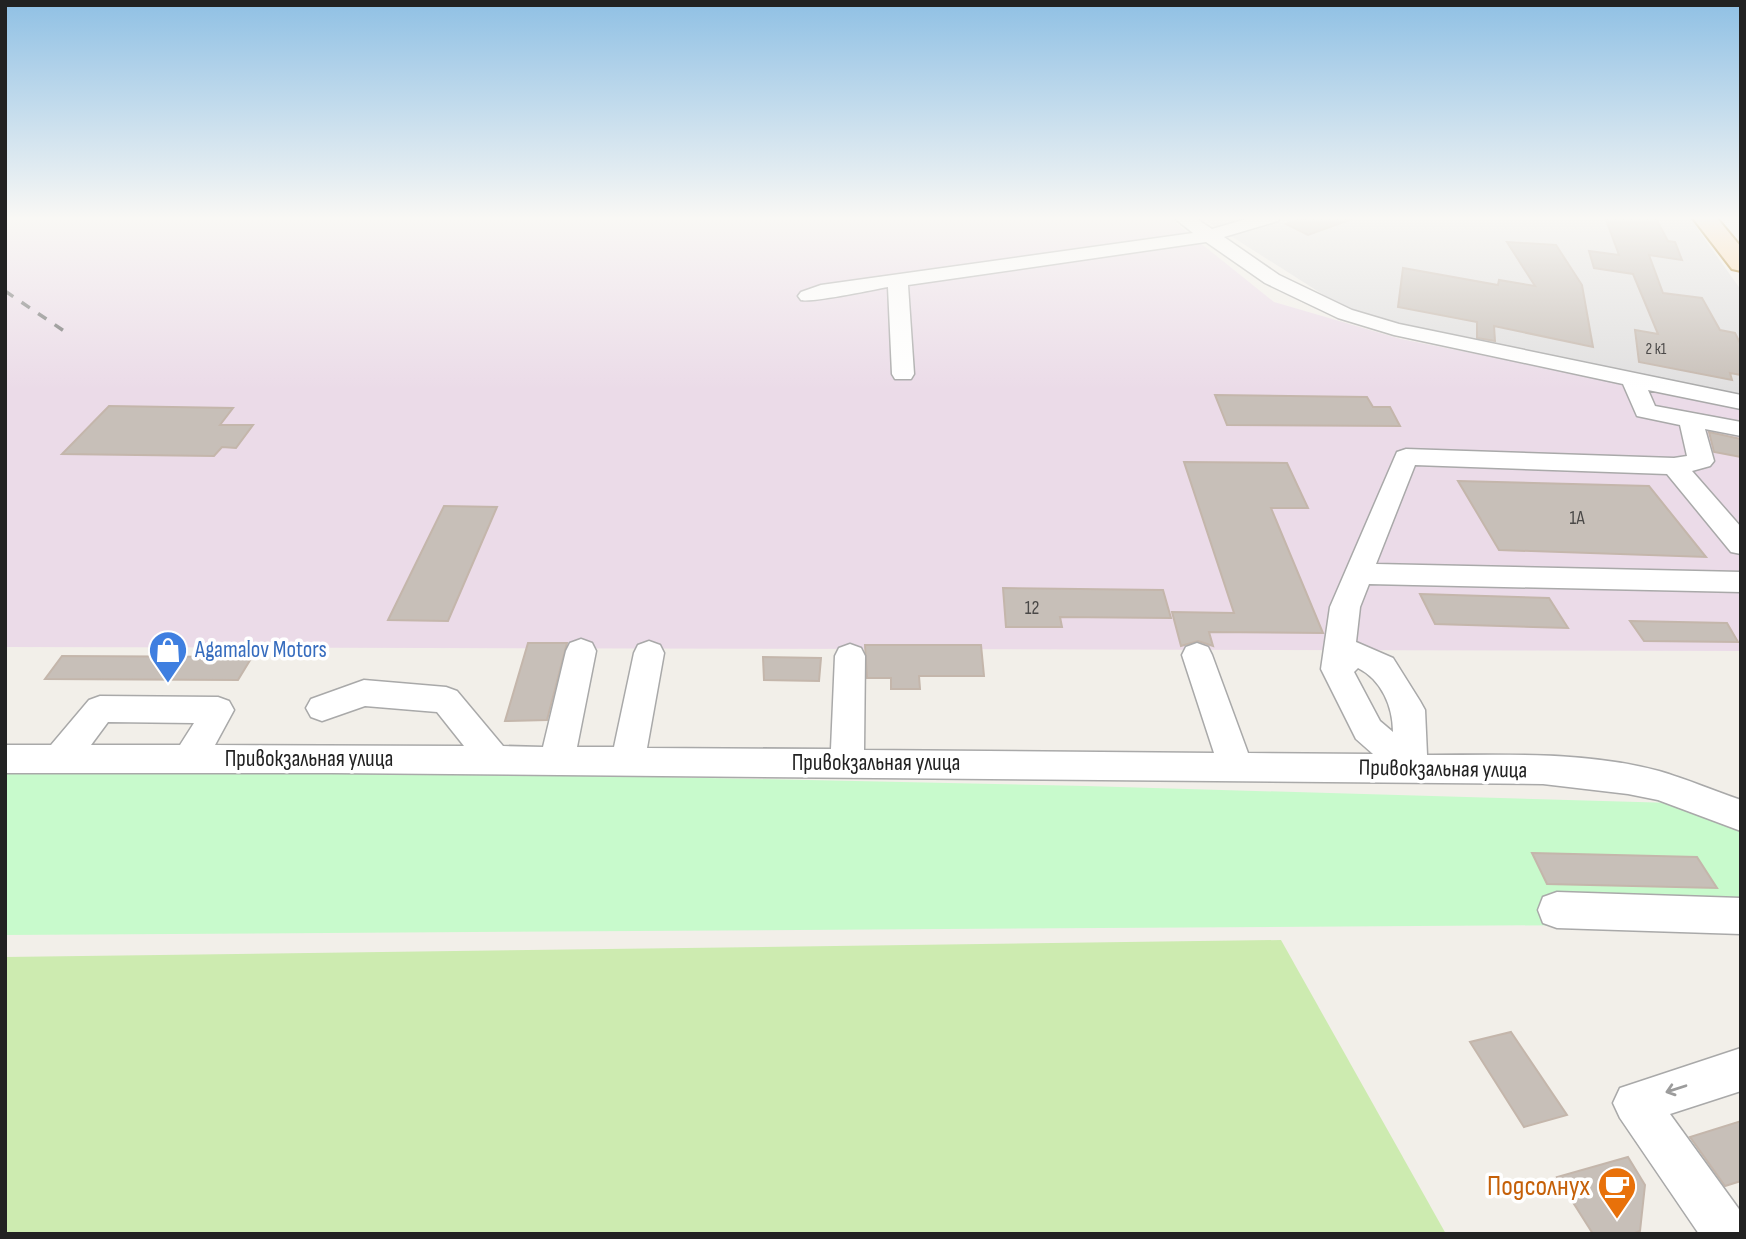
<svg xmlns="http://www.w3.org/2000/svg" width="1746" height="1239" font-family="'Sofia Sans Condensed',sans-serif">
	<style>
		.residential { fill: #e0dfdf }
		.industrial { fill: #ebdbe8 }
		.grass { fill: #cdebb0 }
		.park { fill: #c8facc }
		.building { fill: #c7bfb8; stroke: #c4b6ab; stroke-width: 2 }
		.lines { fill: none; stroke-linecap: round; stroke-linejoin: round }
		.minor-casing { stroke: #a9a9a9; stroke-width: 3 }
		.major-casing { stroke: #a06b00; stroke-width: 4 }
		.minor { fill: #fff; fill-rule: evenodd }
		.major { fill: #fcd6a4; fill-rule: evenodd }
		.rail { stroke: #707070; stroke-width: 3.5; stroke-dasharray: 10 10; stroke-linecap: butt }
		.oneway { stroke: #9c9c9c }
		.labels { text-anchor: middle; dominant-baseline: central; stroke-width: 7; stroke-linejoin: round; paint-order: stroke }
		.far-number-label { font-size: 16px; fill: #4b4948 }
		.number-label { font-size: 19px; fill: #4b4948 }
		.shop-label { font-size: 23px; fill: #366cbe; stroke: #fff; text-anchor: start }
		.street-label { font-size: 23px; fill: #222; stroke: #fff }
		.near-food-label { font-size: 28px; fill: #c56008; stroke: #fff; text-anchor: end }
	</style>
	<rect width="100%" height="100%" fill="#f2efe9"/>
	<path class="residential" d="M1201,217h488l52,73v107l-322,-67 -78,-24z"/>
	<path class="industrial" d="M5,217h1163l106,85 127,37 340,67v245l-1736,-4z"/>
	<path class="grass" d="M1281,940l165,294h-1441v-277z"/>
	<path class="park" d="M5,763l1081,23 587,17 68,28v93l-1736,11z"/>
	<g class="building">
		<path d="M1307,217h45v2l-44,16 -22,-11z"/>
		<path d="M1605,217h50l13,24 7,1 7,18 -33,-5 14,38 39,5 18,32 15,3 6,12v30l-11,-2 2,7 -93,-18 -4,-32 23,4 -25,-60 -39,-6 -5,-17 30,4z"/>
		<path d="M1507,242l49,3 26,40 11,62 -99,-21 1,15 -18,-3v-16l-79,-15 5,-39 95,17 1,-5 36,6z"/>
		<path d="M1215,395l152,2 6,10h17l10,19 -173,-1z"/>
		<path d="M109,406l124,2 -13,17h33l-17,23 -14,-1 -8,9 -152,-2z"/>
		<path d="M1709,432l32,7v18l-27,-5z"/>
		<path d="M1184,462l103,1 21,45h-37l52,125 -114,-1 4,14 -15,-5 -17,5 -9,-34 62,1z"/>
		<path d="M1458,481l191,5 57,71 -207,-7z"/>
		<path d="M444,506l53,1 -49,114 -60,-1z"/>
		<path d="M1003,588l160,2 8,28 -111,-1 2,10h-56z"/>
		<path d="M1420,594l129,4 19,30 -133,-4z"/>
		<path d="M1630,621l97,2 11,19 -94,-1z"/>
		<path d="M528,643h39l-20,77 -42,1z"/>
		<path d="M865,645h116l3,31h-65l1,13h-29v-11h-24z"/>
		<path d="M62,656l190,1 -14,23 -193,-1z"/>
		<path d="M763,657l58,1 -2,23 -55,-1z"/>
		<path d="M1532,853l165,4 20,31 -170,-4z"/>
		<path d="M1511,1032l56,83 -43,12 -54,-85z"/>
		<path d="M1741,1121v60l-16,5 -35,-49z"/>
		<path d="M1628,1157l17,28 -5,46 -8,3h-39l-36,-57z"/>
	</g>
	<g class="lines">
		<g class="minor-casing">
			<g id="minor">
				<path d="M1173,217h21l18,12 41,-12h28l-3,4 -54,16 55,38 73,35 47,14 342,71v14l-93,-19 7,16 86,16v14l-36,-7 9,32 -4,5 -18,5 49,56v27l-10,-2 -64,-78 -252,-9 -39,99 365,8v20l-372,-8 -9,23 -4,35 37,16 27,43 5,9 2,45c77,0 158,-4 232,16 28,8 55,20 82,29v31l-83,-31 -30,-6 -85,-10 -1211,-11h-327v-28h46l38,-45 11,-4 118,1 11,4 5,9 -19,35 249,1 -27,-34 -72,-6 -43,15 -11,-4 -5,-9 5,-9 53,-19 82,7 11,4 46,55 40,1 23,-96 4,-8 11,-4 11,4 4,8 -19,96h37l20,-94 4,-8 11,-4 11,4 4,8 -17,95 184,1 4,-93 4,-8 11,-4 11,4 4,8 -1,94 350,3 -32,-98 4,-8 11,-4 11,4 4,8 36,98 125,1 -17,-15 -35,-70 9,-62 67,-155 9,-3 268,9 13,-2 -7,-31 -43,-9 -14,-32 -229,-49 -56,-17 -73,-35 -59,-41 -298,43 6,89 -3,5h-16l-3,-5 -4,-87c-16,3 -77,16 -87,13l-3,-4 3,-4 20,-7 372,-52zM1358,668c24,12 35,39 35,64l-13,-11 -26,-49zM108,722l86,1 -14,22h-89z"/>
				<path d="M1557,892l184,6v36l-184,-6 -14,-5 -5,-13 5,-13z"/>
				<path d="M1741,1048v43l-71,23 71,98v22h-42l-79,-116 -7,-15 7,-15z"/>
			</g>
		</g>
		<g class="major-casing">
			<path id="major" d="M1692,217h24l25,30v24l-9,-2z"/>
		</g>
		<use href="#minor" class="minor"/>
		<use href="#major" class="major"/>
		<path class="rail" d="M5,291l59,40"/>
	</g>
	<defs><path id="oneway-shaft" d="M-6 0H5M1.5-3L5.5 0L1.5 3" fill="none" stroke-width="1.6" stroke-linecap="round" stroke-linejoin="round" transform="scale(1.75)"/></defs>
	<use class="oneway" href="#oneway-shaft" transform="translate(1676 1089) rotate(162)"/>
	<linearGradient id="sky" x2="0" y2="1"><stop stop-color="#8fc0e4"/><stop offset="0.56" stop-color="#f9f8f5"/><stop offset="1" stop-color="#f9f8f5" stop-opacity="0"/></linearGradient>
	<rect width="1746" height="390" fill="url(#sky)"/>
	<defs>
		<g id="shop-pin" transform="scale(2.0125)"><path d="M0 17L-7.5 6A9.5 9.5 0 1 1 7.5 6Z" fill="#3f7fe0" stroke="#fff"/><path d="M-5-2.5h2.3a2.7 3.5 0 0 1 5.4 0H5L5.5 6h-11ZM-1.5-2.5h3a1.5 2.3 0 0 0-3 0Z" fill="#fff"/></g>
		<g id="cafe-pin" transform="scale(2.0125)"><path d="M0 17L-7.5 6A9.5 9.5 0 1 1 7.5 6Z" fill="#e8710a" stroke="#fff"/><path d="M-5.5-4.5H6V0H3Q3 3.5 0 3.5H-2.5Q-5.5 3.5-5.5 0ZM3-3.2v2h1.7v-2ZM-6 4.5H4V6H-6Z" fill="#fff"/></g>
	</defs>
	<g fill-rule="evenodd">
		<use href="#shop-pin" x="168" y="650"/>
		<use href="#cafe-pin" x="1617" y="1186"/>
	</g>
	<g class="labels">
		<g class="far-number-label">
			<text x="1656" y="349">2 к1</text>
		</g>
		<g class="number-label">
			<text x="1577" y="518">1А</text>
			<text x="1032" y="608">12</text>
		</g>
		<g class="shop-label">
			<text x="195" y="650">Agamalov Motors</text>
		</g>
		<g class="street-label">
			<text x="309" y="759">Привокзальная улица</text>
			<text x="876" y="763">Привокзальная улица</text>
			<text transform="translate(1443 769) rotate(1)">Привокзальная улица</text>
		</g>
		<g class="near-food-label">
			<text x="1590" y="1186">Подсолнух</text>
		</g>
	</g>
	<rect width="1746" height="1239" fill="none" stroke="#222222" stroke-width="14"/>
</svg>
